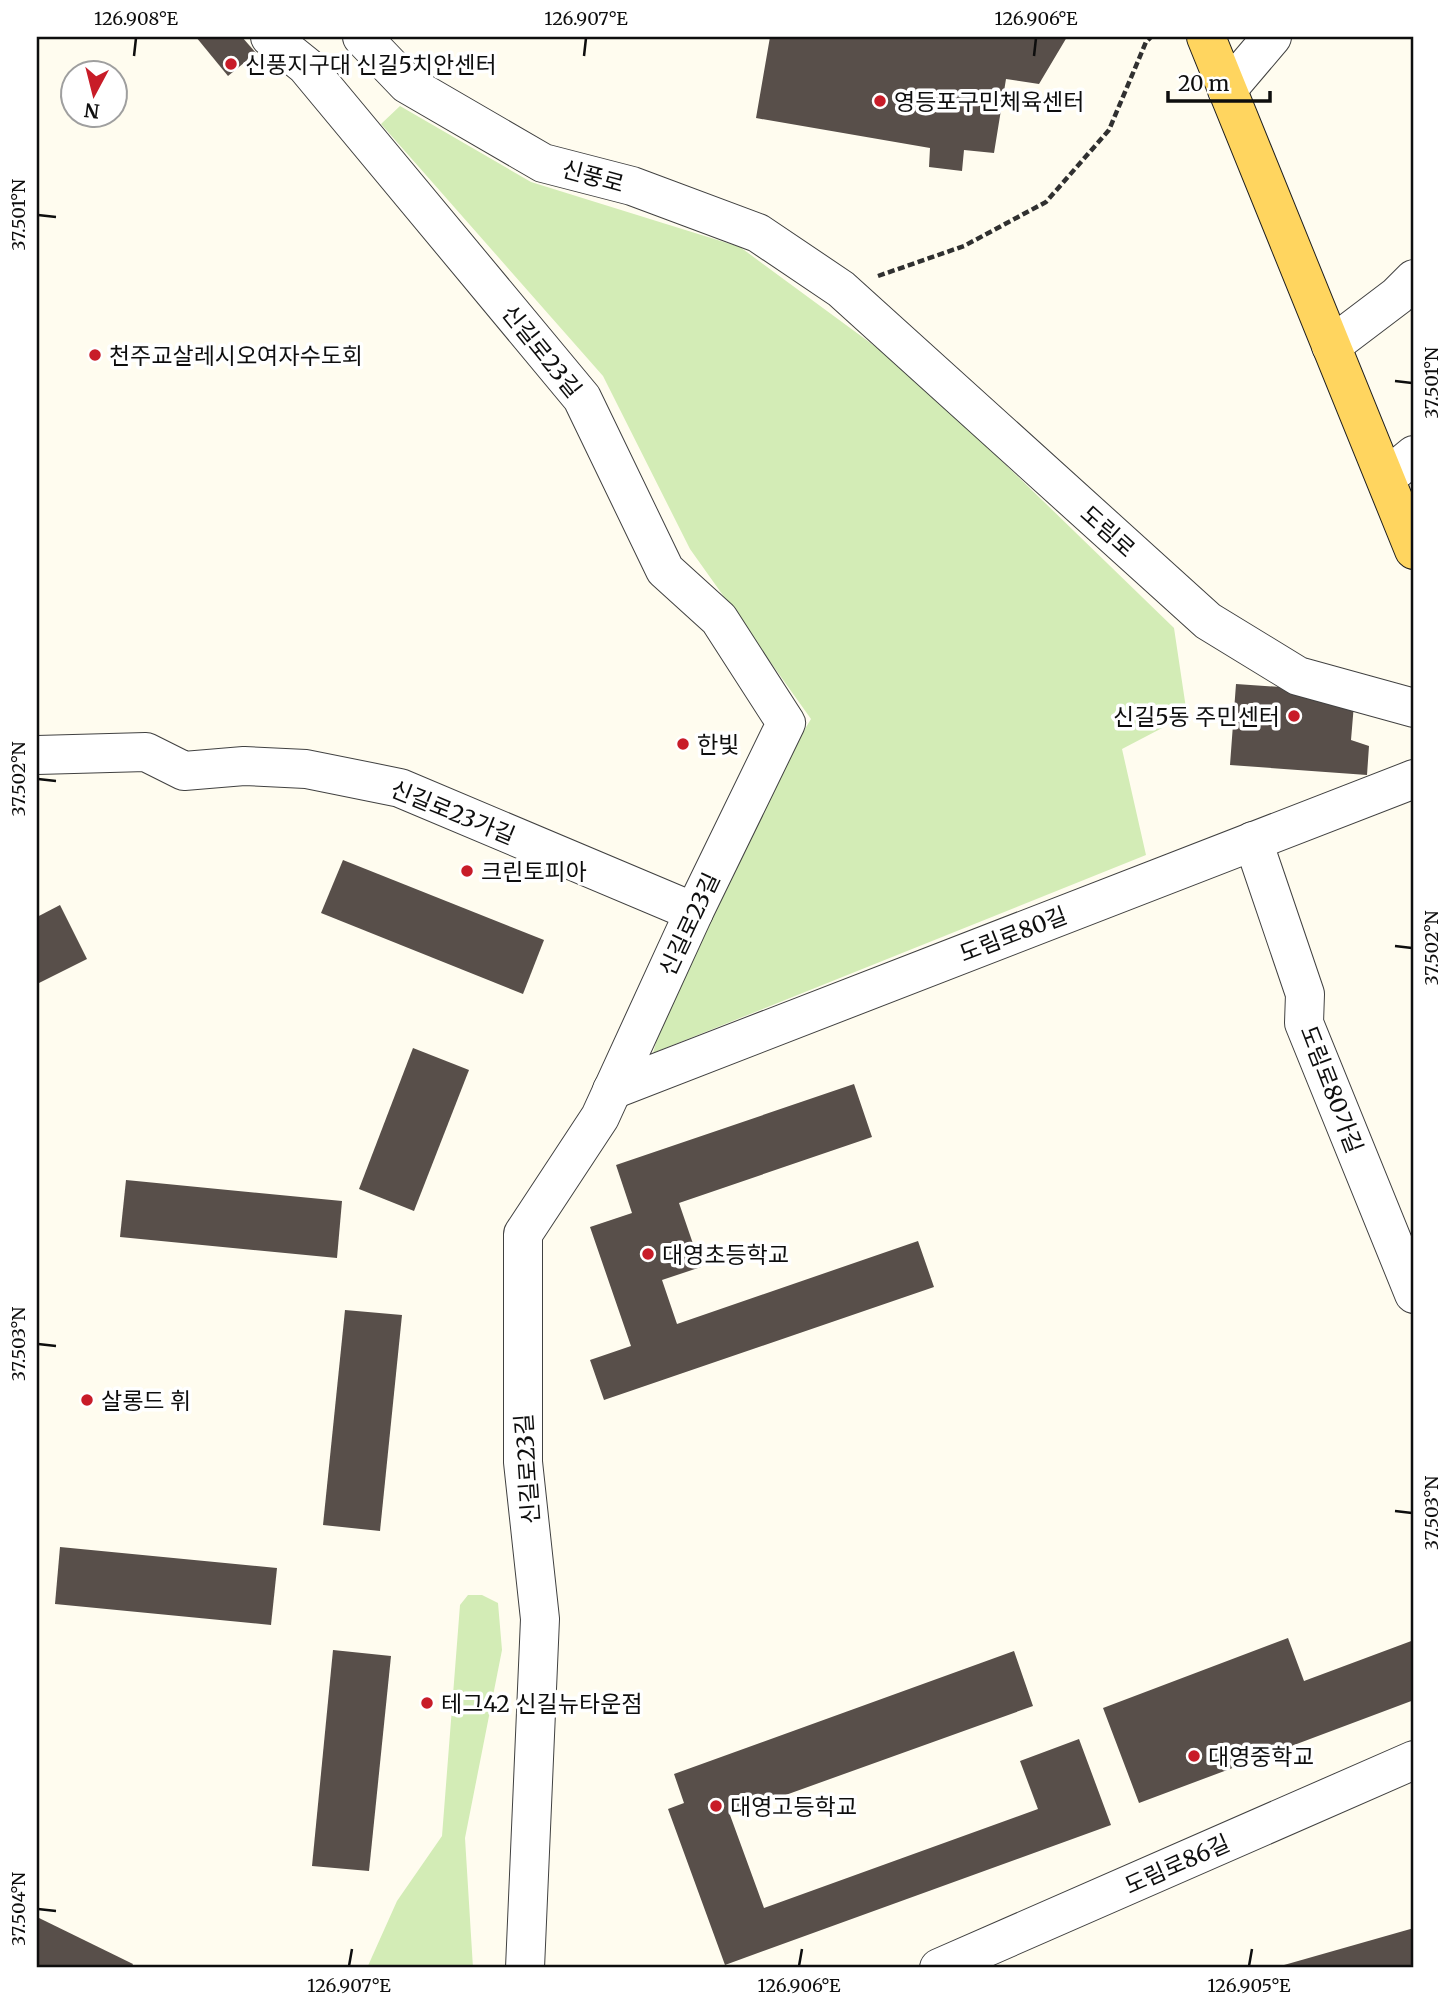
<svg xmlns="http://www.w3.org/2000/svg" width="1451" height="2005" font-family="Merriweather,'Noto Sans KR',serif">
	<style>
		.green { fill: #d3ecb6 }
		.building { fill: #584f4a }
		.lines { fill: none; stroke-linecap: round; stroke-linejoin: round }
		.minor-casing { stroke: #414141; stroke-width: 40 }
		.major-casing { stroke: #1f1f1f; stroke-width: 40 }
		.path { stroke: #303030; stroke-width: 4.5; stroke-dasharray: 7 3.5; stroke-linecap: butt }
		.minor { stroke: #fff; stroke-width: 38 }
		.major { stroke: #ffd55f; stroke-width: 38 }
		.ticks { fill: none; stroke: #0e0e0e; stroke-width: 2.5 }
		.poi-dot { fill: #c81c28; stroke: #fff; stroke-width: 2.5 }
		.labels { text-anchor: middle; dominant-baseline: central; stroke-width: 7; stroke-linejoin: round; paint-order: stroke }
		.poi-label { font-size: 23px; fill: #0e0e0e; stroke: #fff; text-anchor: start }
		.street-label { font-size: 23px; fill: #0e0e0e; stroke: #fff }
		.neatline { fill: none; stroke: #0e0e0e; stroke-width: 2.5 }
		.ticks-label { font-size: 18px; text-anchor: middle; fill: #0e0e0e }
	</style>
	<rect width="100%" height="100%" fill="#fffcef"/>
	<g class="green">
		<path d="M400,106l131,76 209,65 170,125 264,256 13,87 -65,34 24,106 -493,198 41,-141 117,-193 -121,-170 -87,-173 -222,-252z"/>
		<path d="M468,1595h14l16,8 4,47 -37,188 8,130h-106l30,-67 45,-65 18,-231z"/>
	</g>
	<g class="building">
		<path d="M196,37h46l14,16 -28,23z"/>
		<path d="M770,37h297l-28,47 -33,-5 -12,74 -30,-3 -2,21 -33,-4 1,-19 -174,-30z"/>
		<path d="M1236,684l119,8 -4,48 18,6 -2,29 -137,-10z"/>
		<path d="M343,860l201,80 -21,54 -202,-81z"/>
		<path d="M60,905l27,54 -50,25v-67z"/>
		<path d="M413,1048l56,22 -55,141 -55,-22z"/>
		<path d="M854,1084l18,53 -193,66 22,64 -39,13 15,44 241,-83 16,46 -330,113 -14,-40 41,-14 -41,-119 42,-14 -16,-48z"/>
		<path d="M126,1180l216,21 -5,57 -217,-21z"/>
		<path d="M345,1310l57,5 -22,216 -57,-6z"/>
		<path d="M60,1547l217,21 -6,57 -216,-21z"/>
		<path d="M1288,1638l16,43 110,-41v60l-275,103 -36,-95z"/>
		<path d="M333,1650l58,6 -22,215 -57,-5z"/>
		<path d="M1014,1651l19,55 -303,109 34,93 274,-99 -18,-48 59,-22 32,86 -386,140 -57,-156 16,-6 -10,-29z"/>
		<path d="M37,1917l96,47 -2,4h-94z"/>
		<path d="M1414,1928v40h-136l-1,-1z"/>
	</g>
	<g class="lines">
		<g class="minor-casing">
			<g id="minor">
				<path d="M270,37l36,29 276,332 83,172 54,49 67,104 -92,189 -94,205 -77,117v228l17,157 -15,349"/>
				<path d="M362,37l45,47 136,79 89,23 126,47 83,56 367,332 90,55 116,32"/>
				<path d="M1227,90l45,-53"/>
				<path d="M1331,346l66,-50 17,-17"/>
				<path d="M1386,478l28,-23"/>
				<path d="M37,755l109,-3 38,19 60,-5 62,3 94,19 294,124"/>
				<path d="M1253,841l52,153 -1,29 110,271"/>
				<path d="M612,1090l802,-311"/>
				<path d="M939,1968l475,-208"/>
			</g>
		</g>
		<g class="major-casing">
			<path id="major" d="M1206,37l208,513"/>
		</g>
		<path class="path" d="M878,276l86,-30 82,-44 63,-72 37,-88 5,-5"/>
		<use href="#minor" class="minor"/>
		<use href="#major" class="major"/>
	</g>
	<path class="ticks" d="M134,56l2,-18M584,56l2,-18M1034,56l2,-18M38,215l18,2M1395,381l17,2M38,779l18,2M1395,946l17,2M38,1344l18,2M1395,1511l17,2M38,1909l18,2M349,1966l3,-17M799,1966l3,-17M1249,1966l3,-17"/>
	<g class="poi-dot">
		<circle cx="231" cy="64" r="7"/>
		<circle cx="880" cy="101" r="7"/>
		<circle cx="95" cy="355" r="7"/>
		<circle cx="1294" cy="716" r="7"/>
		<circle cx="683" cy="744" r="7"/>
		<circle cx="467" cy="871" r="7"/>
		<circle cx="648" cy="1254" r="7"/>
		<circle cx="87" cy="1400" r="7"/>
		<circle cx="427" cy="1703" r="7"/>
		<circle cx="1194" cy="1756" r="7"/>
		<circle cx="716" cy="1806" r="7"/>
	</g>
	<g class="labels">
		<g class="poi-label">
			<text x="245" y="64">신풍지구대 신길5치안센터</text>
			<text x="894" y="101">영등포구민체육센터</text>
			<text x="109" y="355">천주교살레시오여자수도회</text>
			<text x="1280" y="716" text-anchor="end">신길5동 주민센터</text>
			<text x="697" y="744">한빛</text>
			<text x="481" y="871">크린토피아</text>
			<text x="662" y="1254">대영초등학교</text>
			<text x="101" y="1400">살롱드 휘</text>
			<text x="441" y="1703">테그42 신길뉴타운점</text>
			<text x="1208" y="1756">대영중학교</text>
			<text x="730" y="1806">대영고등학교</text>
		</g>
		<g class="street-label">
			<text transform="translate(593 176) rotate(15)">신풍로</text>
			<text transform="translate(542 351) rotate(51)">신길로23길</text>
			<text transform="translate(1108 531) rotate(42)">도림로</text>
			<text transform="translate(453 812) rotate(22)">신길로23가길</text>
			<text transform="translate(689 924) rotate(-65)">신길로23길</text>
			<text transform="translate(1013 934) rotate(-21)">도림로80길</text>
			<text transform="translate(1332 1089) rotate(69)">도림로80가길</text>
			<text transform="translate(527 1469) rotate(-94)">신길로23길</text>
			<text transform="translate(1177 1864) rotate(-24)">도림로86길</text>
		</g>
	</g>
	<rect width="1451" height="2005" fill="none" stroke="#ffffff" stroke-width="77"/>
	<g transform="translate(94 94) rotate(187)"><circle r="33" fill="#ffffff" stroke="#9f9f9f" stroke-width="2"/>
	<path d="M0-5L12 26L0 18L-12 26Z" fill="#c81c28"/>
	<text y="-10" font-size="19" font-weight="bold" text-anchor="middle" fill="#0e0e0e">N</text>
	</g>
	<path d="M1168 91v10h102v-10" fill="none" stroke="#0e0e0e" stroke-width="3.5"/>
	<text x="1178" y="91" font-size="21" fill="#0e0e0e" stroke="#ffffff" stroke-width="5" paint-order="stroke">20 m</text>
	<rect x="38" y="38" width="1374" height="1928" class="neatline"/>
	<g class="ticks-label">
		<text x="136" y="25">126.908°E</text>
		<text x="586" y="25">126.907°E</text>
		<text x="1036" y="25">126.906°E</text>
		<text transform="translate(19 215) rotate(-90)" y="6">37.501°N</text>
		<text transform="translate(1432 383) rotate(-90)" y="6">37.501°N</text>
		<text transform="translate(19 779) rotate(-90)" y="6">37.502°N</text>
		<text transform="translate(1432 948) rotate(-90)" y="6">37.502°N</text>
		<text transform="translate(19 1344) rotate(-90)" y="6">37.503°N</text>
		<text transform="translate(1432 1513) rotate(-90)" y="6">37.503°N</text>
		<text transform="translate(19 1909) rotate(-90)" y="6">37.504°N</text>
		<text x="349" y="1992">126.907°E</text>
		<text x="799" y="1992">126.906°E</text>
		<text x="1249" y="1992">126.905°E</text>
	</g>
</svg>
